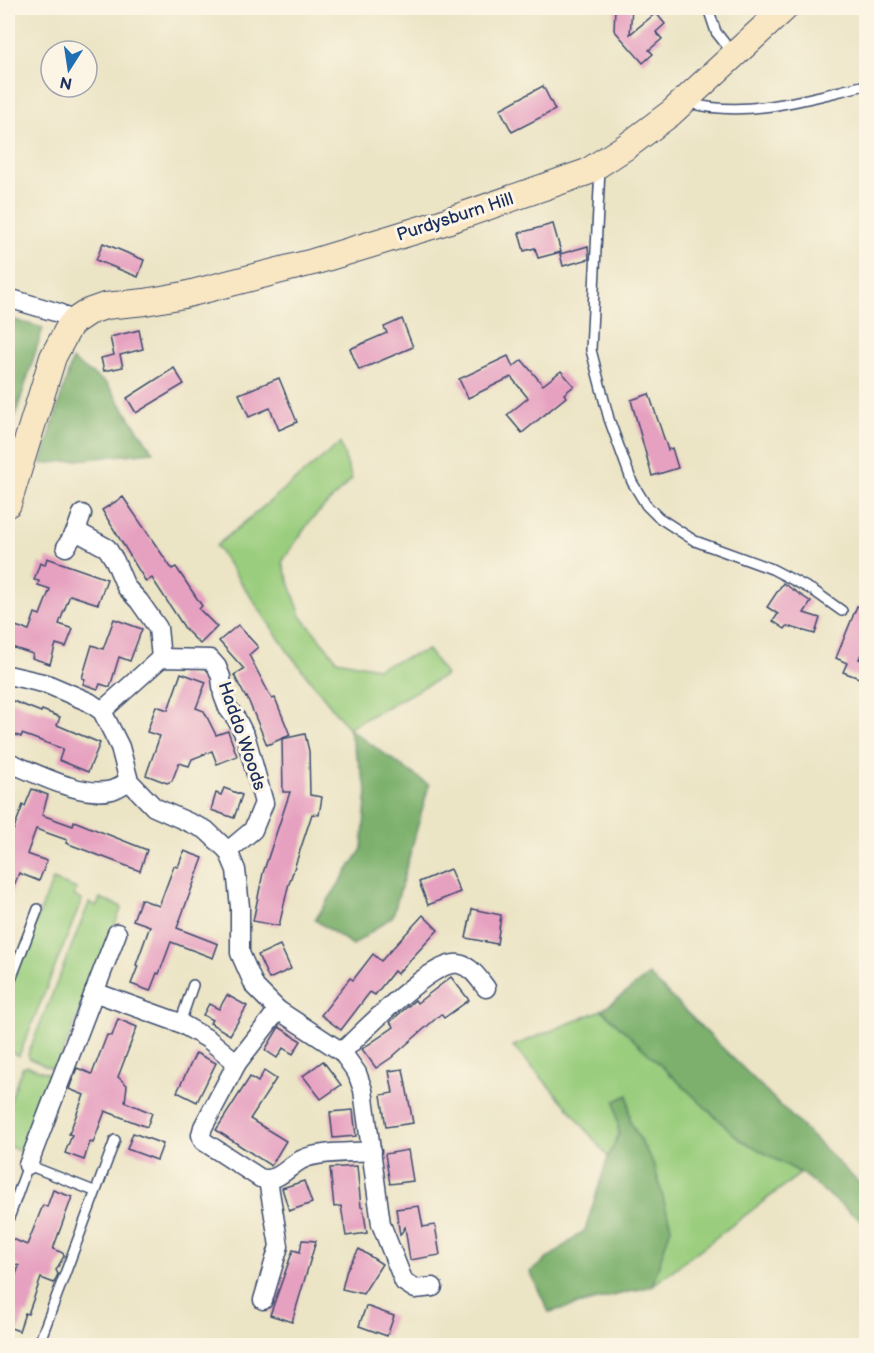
<svg xmlns="http://www.w3.org/2000/svg" width="874" height="1353" font-family="'Balsamiq Sans',sans-serif">
	<style>
		.green { fill: #9acd7d; stroke: #5a7e6e; stroke-width: 1.5 }
		.forest { fill: #7bb06c; stroke: #4b7065; stroke-width: 1.5 }
		.building { fill: #e6a0c0 }
		.lines { fill: none; stroke-linecap: round; stroke-linejoin: round }
		.service-casing { stroke: #3a4a6d; stroke-width: 12 }
		.minor-casing { stroke: #3a4a6d; stroke-width: 21 }
		.secondary-casing { stroke: #3a4a6d; stroke-width: 28 }
		.service { stroke: #fff; stroke-width: 9 }
		.minor { stroke: #fff; stroke-width: 18 }
		.secondary { stroke: #f9e7c3; stroke-width: 26 }
		.labels { text-anchor: middle; dominant-baseline: central; stroke-width: 6; stroke-linejoin: round; paint-order: stroke }
		.street-label { font-size: 18px; fill: #1b2f5e; stroke: #fcf5e5 }
	</style>
	<rect width="100%" height="100%" fill="#fcf5e5"/>
	<filter id="ink" filterUnits="userSpaceOnUse"><feTurbulence type="fractalNoise" baseFrequency=".0167" numOctaves="2"/><feDisplacementMap in="SourceGraphic" scale="12" xChannelSelector="R" yChannelSelector="G"/><feConvolveMatrix kernelMatrix="1 2 1 2 8 2 1 2 1" color-interpolation-filters="sRGB"/></filter>
	<filter id="wash" filterUnits="userSpaceOnUse"><feTurbulence type="fractalNoise" baseFrequency=".008" numOctaves="4" result="noise"/><feDisplacementMap in="SourceGraphic" scale="24" xChannelSelector="R" yChannelSelector="G"/><feGaussianBlur stdDeviation="1.35" result="paint"/><feColorMatrix in="noise" values="0 0 0 0 0 0 0 0 0 0 0 0 0 0 0 0 0 1.4 0 .05"/><feComposite in="paint" operator="in"/></filter>
	<g filter="url(#wash)">
		<rect width="100%" height="100%" fill="#ebe4c5"/>
		<g class="green">
			<path d="M340,443l12,36 -42,42 -28,41 19,54 36,44 40,8 51,-18 18,25 -98,53 -59,-75 -73,-107z"/>
			<path d="M53,880l24,9 -3,7 8,4 -63,156 -11,-5v-59z"/>
			<path d="M100,898l22,9 -66,163 -26,-11 -2,-5 61,-151 8,3z"/>
			<path d="M602,1010l137,129 62,34 -149,113 19,-59 -17,-62 -24,-44 -2,-26 -13,6 4,33 -11,23 -36,-45 -59,-66z"/>
			<path d="M28,1066l27,10 -30,77 -17,-7v-39l14,-39z"/>
		</g>
		<g class="forest">
			<path d="M8,318l35,10 -35,111z"/>
			<path d="M72,360l35,24 46,68 -112,12z"/>
			<path d="M348,728l81,57 -36,131 -40,29 -38,-25 47,-71 5,-59z"/>
			<path d="M649,975l217,215v35l-65,-52 -62,-34 -137,-129z"/>
			<path d="M628,1095l2,26 24,44 17,62 -19,59 -103,26 -19,-40 55,-42 23,-73 11,-23 -4,-33z"/>
		</g>
		<g id="blocks">
			<g class="building">
				<path d="M615,8h17l-2,26 26,-21 9,11 -9,8 6,7 -13,11 4,4 -10,9 -29,-33z"/>
				<path d="M543,86l12,24 -43,22 -12,-23z"/>
				<path d="M553,224l8,28 -23,6 -3,-10 -11,3 -5,-18z"/>
				<path d="M103,243l41,17 -6,17 -42,-17z"/>
				<path d="M588,246l1,13 -26,7 -3,-12z"/>
				<path d="M402,319l11,28 -54,23 -9,-21 37,-16 -3,-6z"/>
				<path d="M139,330l4,19 -23,6 3,12 -19,4 -3,-13 13,-3 -4,-18z"/>
				<path d="M508,356l5,11 9,-7 21,25 18,-14 13,15 -10,8 2,3 -44,36 -15,-18 21,-17 -17,-21 -43,21 -9,-19z"/>
				<path d="M174,368l10,16 -48,29 -9,-15z"/>
				<path d="M279,378l18,44 -18,8 -9,-22 -21,9 -10,-23z"/>
				<path d="M649,394l19,56 4,-2 6,20 -26,8 -21,-76z"/>
				<path d="M123,497l49,72 4,-2 26,39 -3,3 18,18 -17,17 -14,-14 -34,-52 -6,4 -44,-72z"/>
				<path d="M47,558l60,21 -9,25 -28,-9 -11,29 14,5 -7,18 -10,-3 -6,20 -18,-6 1,-4 -25,-8v-22l21,6 6,-17 5,2 10,-26 -12,-4 1,-4 -5,-1 6,-17 5,2z"/>
				<path d="M783,583l28,19 -7,11 16,5 -5,16 -28,-8 -2,3 -12,-8 5,-7 -11,-7z"/>
				<path d="M857,606l10,4v30l-8,19 8,3v19l-24,-9 4,-9 -11,-5z"/>
				<path d="M114,619l28,10 -12,32 -11,-4 -9,30 -10,-3 -2,5 -15,-5 2,-5 -3,-1 10,-33 11,4z"/>
				<path d="M238,625l20,22 -9,8 23,44 3,-1 15,37 -23,10 -20,-48 -1,1 -12,-23 10,-6 -25,-28z"/>
				<path d="M181,673l25,9 -10,26 8,3 12,24 12,-4 9,25 -20,8 -5,-13 -20,8 -3,7 -10,-3 -7,18 -5,2 -21,-8 14,-39 -13,-4 9,-26 12,4z"/>
				<path d="M8,699l33,13 1,-2 18,7 -3,8 43,18 -12,29 -29,-12 4,-11 -41,-15 -1,3 -13,-5z"/>
				<path d="M305,734l4,17 1,44 12,2 -3,18 -7,-1 -24,73 -9,39 -26,-5 10,-48 27,-81h-7l-1,-53z"/>
				<path d="M224,788l18,7 -8,23 -23,-8 5,-17 5,2z"/>
				<path d="M32,789l16,6 -6,20 31,11 1,-5 73,29 -7,21 -74,-28 1,-3 -31,-11 -9,25 20,7 -8,20 -20,-8 -11,28v-66l3,1 12,-31 2,1z"/>
				<path d="M184,851l19,7 -26,70 41,16 -5,14 -42,-16 -12,32 -2,-1 -7,18 -19,-7 7,-18 -2,-1 14,-39 -17,-6 8,-21 18,7 15,-40 4,1z"/>
				<path d="M450,869l10,23 -32,13 -9,-23z"/>
				<path d="M472,909l29,6 -4,29 -31,-6z"/>
				<path d="M423,915l15,15 -41,44 -3,-3 -19,24 -5,-3 -29,38 -20,-15 29,-37 3,2 20,-26 8,7z"/>
				<path d="M280,945l11,24 -22,10 -11,-24z"/>
				<path d="M451,977l18,23 -25,18 -3,-4 -50,44 -15,10 -14,-19 32,-22 -4,-5 25,-22 2,3z"/>
				<path d="M227,995l20,11 -17,29 -20,-12 2,-3 -9,-5 6,-11 10,5z"/>
				<path d="M118,1019l19,8 -19,50 9,8 -2,17 27,11 -5,14 -42,-16 -12,32 -3,-1 -6,18 -19,-7 7,-18 -3,-1 15,-39 -15,-6 8,-21 15,6 15,-39 5,1z"/>
				<path d="M279,1027l22,14 -8,13 -10,-6 -6,10 -12,-8z"/>
				<path d="M196,1053l20,10 -19,39 -20,-10z"/>
				<path d="M323,1061l18,24 -20,14 -18,-23z"/>
				<path d="M403,1069l10,54 -27,4 -5,-32 12,-2 -4,-22z"/>
				<path d="M264,1071l12,8 -26,40 36,22 -15,25 -55,-36 34,-53 8,5z"/>
				<path d="M353,1110l3,26 -23,2 -3,-26z"/>
				<path d="M133,1133l30,11 -6,16 -30,-11z"/>
				<path d="M408,1150l5,31 -23,3 -5,-30z"/>
				<path d="M357,1166l4,41h2l4,26 -21,3 -5,-30 -7,1 -4,-39z"/>
				<path d="M304,1181l8,22 -23,8 -7,-23z"/>
				<path d="M53,1190l19,7 -19,52 10,4 1,3 -8,14 2,4 -4,9 -13,-5 -13,36 -3,-1 -6,18 -11,-4v-30l11,-31 -11,-5v-24l19,8 16,-40 4,2z"/>
				<path d="M419,1206l4,21 12,-2 5,30 -30,5 -5,-33 -5,8 -4,-26z"/>
				<path d="M302,1240l14,1 -24,81 -22,-7 23,-65 7,2z"/>
				<path d="M359,1249l23,15 -19,30 -21,-5 5,-20z"/>
				<path d="M366,1306l28,10 -7,20 -28,-10z"/>
			</g>
		</g>
	</g>
	<g filter="url(#ink)">
		<use href="#blocks" fill-opacity="0" stroke="#3a4a6d" stroke-width="1.5"/>
		<g class="lines">
			<g class="service-casing">
				<g id="service">
					<path d="M708,8l8,24 18,23"/>
					<path d="M689,103c59,16 119,-5 177,-18"/>
					<path d="M600,169l-9,181 18,69 23,63 14,23 12,12 37,24 77,28 42,22 28,20"/>
					<path d="M8,987l30,-78"/>
					<path d="M180,1023l13,-38"/>
					<path d="M8,1221l20,-56 66,26"/>
					<path d="M38,1346l77,-206"/>
				</g>
			</g>
			<g class="minor-casing">
				<g id="minor">
					<path d="M8,298l51,15 14,9"/>
					<path d="M76,531l31,17 8,13 11,26 13,14 19,27 3,30"/>
					<path d="M66,547l10,-16 6,-17"/>
					<path d="M8,675l39,9 42,18 13,9 18,36 9,34 25,26 52,23 22,21 8,19 4,37v46l15,34 23,23 64,42 15,21 6,17 18,134 23,58 11,7 18,-2"/>
					<path d="M102,711l59,-53 49,1 7,8 4,10 2,18 5,13 9,12 9,18 18,65 -11,27 -25,21"/>
					<path d="M8,762c28,11 73,36 104,28 6,-2 12,-6 17,-9"/>
					<path d="M94,992l86,31 28,16 29,24"/>
					<path d="M278,1010l-41,53 -34,64 -2,8 2,6 57,37c18,5 26,-10 41,-18 16,-9 52,-7 71,-9"/>
					<path d="M342,1052c20,-19 90,-93 117,-88 13,3 20,15 27,24"/>
					<path d="M28,1165l89,-232"/>
					<path d="M263,1300l16,-54 -11,-66"/>
				</g>
			</g>
			<g class="secondary-casing">
				<path id="secondary" d="M8,504l45,-147 16,-30 4,-5 15,-10 17,-6 40,-4 39,-7 129,-33 125,-38 149,-52 40,-26 44,-33 114,-105"/>
			</g>
			<use href="#service" class="service"/>
			<use href="#minor" class="minor"/>
			<use href="#secondary" class="secondary"/>
		</g>
	</g>
	<g class="labels">
		<g class="street-label">
			<text transform="translate(455 217) rotate(-18)">Purdysburn Hill</text>
			<text transform="translate(242 736) rotate(71)">Haddo Woods</text>
		</g>
	</g>
	<rect width="874" height="1353" fill="none" stroke="#fcf5e5" stroke-width="30"/>
	<g transform="translate(69 69) rotate(192)"><circle r="28" fill="#fcf5e5" stroke="#a2a6af" stroke-width="1.5"/>
	<path d="M0-4.5L10 22L0 15L-10 22Z" fill="#1f6fb2"/>
	<text y="-9" font-size="16" font-weight="bold" text-anchor="middle" fill="#1b2f5e">N</text>
	</g>
</svg>
